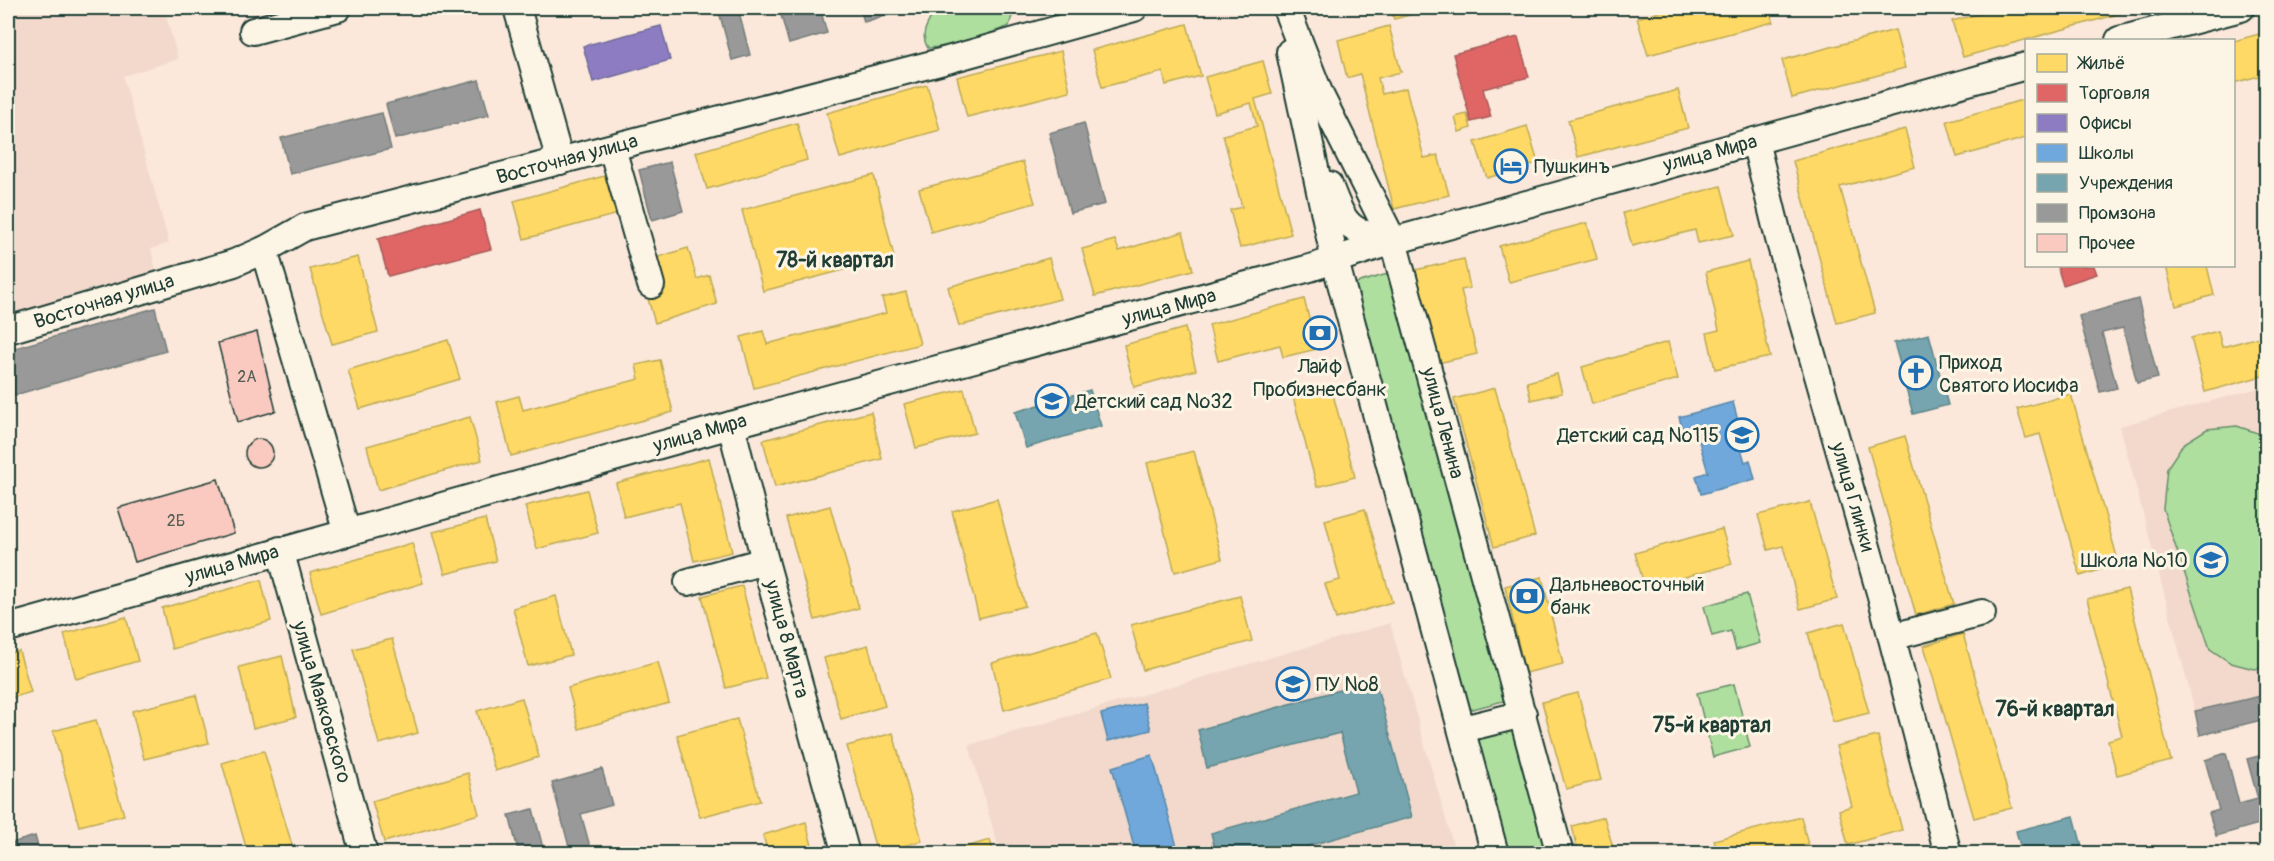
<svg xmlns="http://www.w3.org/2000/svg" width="2274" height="861" font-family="Pangolin,sans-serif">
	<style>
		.built { fill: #f2d9cc }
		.green { fill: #afdf9f; stroke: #678e6a; stroke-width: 1.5 }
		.homes { fill: #ffd966; stroke: #bcaa57; stroke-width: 1.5 }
		.shops { fill: #e06666; stroke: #a65a57; stroke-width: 1.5 }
		.offices { fill: #8e7cc3; stroke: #6d6998; stroke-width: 1.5 }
		.schools { fill: #6fa8dc; stroke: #5788aa; stroke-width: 1.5 }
		.public { fill: #76a5af; stroke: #5c868a; stroke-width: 1.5 }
		.industry { fill: #999; stroke: #747d7b; stroke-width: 1.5 }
		.building { fill: #facac1; stroke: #1f3d34; stroke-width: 1.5 }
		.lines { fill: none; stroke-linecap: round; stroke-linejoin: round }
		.minor-casing { stroke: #1f3d34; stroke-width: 30 }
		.minor { stroke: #fcf5e5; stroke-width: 26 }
		.labels { text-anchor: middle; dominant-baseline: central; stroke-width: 6; stroke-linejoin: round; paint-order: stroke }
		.number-label { font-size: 16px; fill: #566057 }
		.street-label { font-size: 20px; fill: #1f3d34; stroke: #fcf5e5 }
		.poi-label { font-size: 20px; fill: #1f3d34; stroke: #fcf5e5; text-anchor: start }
		.neighbourhood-label { font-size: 21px; font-weight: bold; fill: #1f3d34; stroke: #fcf5e5 }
	</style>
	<rect width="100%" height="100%" fill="#fbe8da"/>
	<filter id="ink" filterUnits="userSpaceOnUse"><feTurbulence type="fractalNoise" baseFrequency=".0167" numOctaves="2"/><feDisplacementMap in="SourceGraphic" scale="12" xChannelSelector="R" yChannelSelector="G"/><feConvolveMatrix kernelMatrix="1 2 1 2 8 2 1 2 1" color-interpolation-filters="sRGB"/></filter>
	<g filter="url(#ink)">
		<g class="built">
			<path d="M8,8h156l14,51 -55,17 46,167 -18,6 5,22 -148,43z"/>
			<path d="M2266,386v308l-71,17 -75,-285z"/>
			<path d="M1390,623l64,225 -18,6 -436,-1 -31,-108z"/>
		</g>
		<g class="green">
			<path d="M956,8h107l-5,5c-15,1 -29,-2 -45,0l-4,13c-26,10 -53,21 -81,22 -8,-13 -2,-22 5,-34z"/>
			<path d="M1391,273l116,427 -38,10 -116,-426z"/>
			<path d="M2237,426l29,10v231l-12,2 -23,-6 -21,-14 -47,-140 4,-41 16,-24 24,-15z"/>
			<path d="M1747,594l13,49 -24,7 -5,-19 -19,5 -8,-30z"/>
			<path d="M1734,684l16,63 -37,10 -16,-64z"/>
			<path d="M1515,728l34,125h-42l-31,-115z"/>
		</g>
		<g class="homes">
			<path d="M1390,8h37l1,2 -34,9z"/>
			<path d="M1674,8h95l4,14 -125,33 -11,-37z"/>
			<path d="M2002,8h123l1,4 -163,45 -11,-36z"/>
			<path d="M1187,24l14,52 -35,9 -3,-13 -61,15 -10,-37z"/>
			<path d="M1389,26l12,46 -23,6 4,16 24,-6 18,70 14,-3 11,40 -55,14 -34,-135 -13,4 -9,-38z"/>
			<path d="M1895,30l10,38 -113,30 -10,-38z"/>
			<path d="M2266,32v42l-32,9v-42z"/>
			<path d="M1061,51l9,40 -103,26 -10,-40z"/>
			<path d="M1263,61l9,33 -17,5 36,135 -51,14 -10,-38 12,-3 -19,-72 34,-9 -6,-23 -36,10 -10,-36z"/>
			<path d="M927,85l13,45 -100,28 -13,-45z"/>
			<path d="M1678,90l10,38 -110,29 -10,-37z"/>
			<path d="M2026,99v39l-69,19 -10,-36z"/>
			<path d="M1467,114l4,14 -12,4 -4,-15z"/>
			<path d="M797,123l10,37 -100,29 -11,-37z"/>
			<path d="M1527,126l11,37 -51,15 -12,-36z"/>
			<path d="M1905,129l10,38 -75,20 35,126 -38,10 -44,-162z"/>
			<path d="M1023,162l12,41 -104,29 -12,-43z"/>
			<path d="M615,173l10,39 -101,27 -10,-38z"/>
			<path d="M874,175l20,82 -131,34 -21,-81z"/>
			<path d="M1721,186l13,49 -36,8 -3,-13 -63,16 -9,-33z"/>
			<path d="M1587,223l10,36 -88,23 -10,-36z"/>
			<path d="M1183,232l10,38 -98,26 -13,-47 33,-9 4,11z"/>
			<path d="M688,248l9,31 12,-4 8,29 -62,19 -9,-31 6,-33z"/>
			<path d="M358,257l20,75 -46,12 -22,-75z"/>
			<path d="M1049,258l11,41 -101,27 -11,-39z"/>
			<path d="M1464,259l6,29 -9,2 16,64 -39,9 -23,-93z"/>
			<path d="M1748,261l22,96 -55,12 -8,-36 12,-3 -13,-58z"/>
			<path d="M2166,266h41l7,29 -38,11z"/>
			<path d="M906,292l14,52 -166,44 -13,-51 22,-6 4,13 119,-31 -4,-15z"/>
			<path d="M1304,299l13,50 -34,8 -3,-12 -62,16 -9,-36z"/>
			<path d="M1185,328l11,42 -62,17 -10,-42z"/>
			<path d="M2218,331l4,16 44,-12v40l-61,17 -14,-54z"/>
			<path d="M448,340l12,39 -100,30 -12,-39z"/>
			<path d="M1668,342l10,37 -86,25 -10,-37z"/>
			<path d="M660,360l13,52 -162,44 -14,-54 22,-6 4,14 116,-31 -3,-14z"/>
			<path d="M1557,374l5,19 -31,7 -4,-18z"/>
			<path d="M1331,387l24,90 -38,10 -24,-90z"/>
			<path d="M1495,388l40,148 -41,11 -40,-148z"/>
			<path d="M964,389l11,44 -59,15 -12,-44z"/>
			<path d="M2071,394l48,170 -39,12 -40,-142 -14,4 -9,-29z"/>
			<path d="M871,412l11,47 -107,28 -12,-47z"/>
			<path d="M470,417l12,43 -104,30 -11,-44z"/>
			<path d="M1905,436l49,168 -38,11 -48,-168z"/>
			<path d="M1194,451l28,108 -47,13 -28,-109z"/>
			<path d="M709,458l23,94 -38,9 -14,-58 -56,14 -8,-34z"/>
			<path d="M587,490l11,43 -61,16 -12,-43z"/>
			<path d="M997,499l28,107 -46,12 -27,-107z"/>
			<path d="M1810,502l27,97 -37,10 -17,-63 -15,4 -10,-35z"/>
			<path d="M830,506l29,102 -44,12 -29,-102z"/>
			<path d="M1365,509l27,93 -56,17 -11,-35 15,-4 -15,-60z"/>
			<path d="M485,519l11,42 -51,13 -12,-42z"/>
			<path d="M1722,529l10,35 -87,24 -10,-35z"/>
			<path d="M412,543l11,40 -102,31 -11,-41z"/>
			<path d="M1542,577l21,87 -38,9 -20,-87z"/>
			<path d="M261,580l10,41 -99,28 -10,-41z"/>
			<path d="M742,586l24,92 -40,10 -24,-92z"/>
			<path d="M2127,589l44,172 -54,14 -9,-35 14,-4 -35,-137z"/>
			<path d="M556,596l15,59 -43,11 -15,-58z"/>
			<path d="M1240,596l12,45 -109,29 -12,-45z"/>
			<path d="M126,617l12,44 -62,18 -12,-45z"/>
			<path d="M1844,623l25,90 -36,9 -25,-89z"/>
			<path d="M1097,633l14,46 -107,31 -12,-47z"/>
			<path d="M1963,634l49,174 -38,10 -50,-172z"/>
			<path d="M392,639l26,94 -39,11 -26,-95z"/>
			<path d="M868,645l17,61 -44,13 -17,-61z"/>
			<path d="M19,651l12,41 -23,7v-45z"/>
			<path d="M282,656l14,61 -43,11 -14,-61z"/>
			<path d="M658,662l11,41 -90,26 -11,-41z"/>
			<path d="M1578,693l23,87 -35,9 -24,-87z"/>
			<path d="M196,695l13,48 -65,16 -12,-48z"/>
			<path d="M522,698l17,59 -44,14 -18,-60z"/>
			<path d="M737,719l23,82 -60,16 -23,-82z"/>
			<path d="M96,720l28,95 -45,11 -26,-95z"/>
			<path d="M893,733l29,108 -45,12 -30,-107z"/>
			<path d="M1878,736l24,94 -54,15 -9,-35 13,-4 -16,-60z"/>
			<path d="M264,751l28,94 -29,9h-15l-26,-91z"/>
			<path d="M468,773l11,41 -95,28 -12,-41z"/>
			<path d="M1604,817l11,37h-36l-7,-28z"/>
			<path d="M1801,817l9,36 -92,1 -4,-14z"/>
			<path d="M806,822l8,32h-46l-5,-19z"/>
			<path d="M990,840l4,14h-48l-1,-1z"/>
		</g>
		<g class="shops">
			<path d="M1518,37l11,40 -46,12 8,28 -20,5 -18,-68z"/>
			<path d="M480,210l11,39 -103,27 -10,-37z"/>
			<path d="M2057,266h37l3,8 -34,11z"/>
		</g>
		<path class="offices" d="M661,26l9,34 -77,22 -10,-36z"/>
		<g class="schools">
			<path d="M1733,402l5,19 -5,1 12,40 5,-2 5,19 -54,15 -5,-18 12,-4 -12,-41 -12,4 -5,-18z"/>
			<path d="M1144,703l7,27 -43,11 -7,-27z"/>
			<path d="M1152,755l27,99h-43l-24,-87z"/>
		</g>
		<g class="public">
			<path d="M1929,334l19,71 -35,9 -7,-25 6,-3 -6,-23 -6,1 -6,-21z"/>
			<path d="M1090,390l11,36 -75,22 -11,-36z"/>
			<path d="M1375,680l37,137 -105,29 2,8h-93l-5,-21 145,-41 -16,-59 -133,35 -9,-38z"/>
			<path d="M2074,816l10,38h-44l-1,-6 -17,5 -6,-22z"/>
		</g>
		<g class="industry">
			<path d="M718,8h20l12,47 -18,5z"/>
			<path d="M779,8h41l7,25 -38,11z"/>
			<path d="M860,8h42l1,2 -39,12z"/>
			<path d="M479,80l10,35 -94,24 -9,-35z"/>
			<path d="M382,113l9,36 -101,25 -9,-36z"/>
			<path d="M1084,123l21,81 -35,9 -21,-80z"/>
			<path d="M670,162l13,49 -31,9 -13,-50z"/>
			<path d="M2138,299l20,79 -21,5 -14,-55 -21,5 15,55 -17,4 -21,-76z"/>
			<path d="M155,308l11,43 -158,46v-47z"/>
			<path d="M2261,696l5,23 -66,16 -5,-24z"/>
			<path d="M2226,753l13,51 19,-5 -11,-40 16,-4 3,14v53l-50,14 -7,-23 10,-3 -14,-50z"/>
			<path d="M602,769l10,36 -31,9 11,40h-21l-19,-71z"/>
			<path d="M533,809l10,39 -24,6 -10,-39z"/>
			<path d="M35,836l5,18h-32v-10z"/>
		</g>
		<g class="building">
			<path d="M257,332l19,79 -38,11 -20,-79z"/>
			<circle cx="259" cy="453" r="14"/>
			<path d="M218,479l16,54 -99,29 -17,-54z"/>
		</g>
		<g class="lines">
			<g class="minor-casing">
				<g id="minor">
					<path d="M517,8l43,153"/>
					<path d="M1286,8l34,87 73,146 167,613"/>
					<path d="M253,31l85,-23"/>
					<path d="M2119,40l122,-32"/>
					<path d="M1290,52l45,209 160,593"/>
					<path d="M1755,141l24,98 102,357 67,258"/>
					<path d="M612,148l39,137"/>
					<path d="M1329,185c16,42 19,47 64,56"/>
					<path d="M264,250l83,283"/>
					<path d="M8,330l226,-67 30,-13 41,-23 635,-165 194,-54"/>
					<path d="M731,425l34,136 81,293"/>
					<path d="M280,550l84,304"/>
					<path d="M688,582l77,-21"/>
					<path d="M8,628l723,-203 579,-157 83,-27 633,-175"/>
					<path d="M1892,637l90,-24"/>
					<path d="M1463,729l60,-15"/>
				</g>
			</g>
			<use href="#minor" class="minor"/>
		</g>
	</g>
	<defs>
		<g id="hotel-ring" transform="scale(1.725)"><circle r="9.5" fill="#fcf5e5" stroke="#1f6fb2" stroke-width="1.5"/><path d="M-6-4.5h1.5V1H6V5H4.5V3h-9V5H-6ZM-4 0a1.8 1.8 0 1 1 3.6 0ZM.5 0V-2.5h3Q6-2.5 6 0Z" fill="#1f6fb2"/></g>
		<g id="bank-ring" transform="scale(1.725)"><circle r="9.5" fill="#fcf5e5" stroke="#1f6fb2" stroke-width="1.5"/><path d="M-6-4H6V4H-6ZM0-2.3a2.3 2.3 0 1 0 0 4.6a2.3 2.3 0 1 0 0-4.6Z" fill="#1f6fb2"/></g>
		<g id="church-ring" transform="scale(1.725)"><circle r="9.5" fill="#fcf5e5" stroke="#1f6fb2" stroke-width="1.5"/><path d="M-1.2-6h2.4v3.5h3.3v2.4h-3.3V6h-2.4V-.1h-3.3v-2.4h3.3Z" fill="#1f6fb2"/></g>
		<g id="school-ring" transform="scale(1.725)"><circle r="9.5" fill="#fcf5e5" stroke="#1f6fb2" stroke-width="1.5"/><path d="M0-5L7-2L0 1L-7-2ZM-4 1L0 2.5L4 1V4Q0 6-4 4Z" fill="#1f6fb2"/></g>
		<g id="university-ring" transform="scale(1.725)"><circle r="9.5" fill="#fcf5e5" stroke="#1f6fb2" stroke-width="1.5"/><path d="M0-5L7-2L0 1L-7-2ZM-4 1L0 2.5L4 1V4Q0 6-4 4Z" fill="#1f6fb2"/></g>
	</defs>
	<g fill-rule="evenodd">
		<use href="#hotel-ring" x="1511" y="166"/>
		<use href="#bank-ring" x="1320" y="333"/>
		<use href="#church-ring" x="1916" y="373"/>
		<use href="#school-ring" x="1052" y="401"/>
		<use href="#school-ring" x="1742" y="435"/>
		<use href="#school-ring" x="2211" y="560"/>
		<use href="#bank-ring" x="1527" y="596"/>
		<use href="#university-ring" x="1293" y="684"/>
	</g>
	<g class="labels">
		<g class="number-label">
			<text x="247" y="377">2А</text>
			<text x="176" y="521">2Б</text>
		</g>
		<g class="street-label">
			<text transform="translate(1710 153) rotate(-15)">улица Мира</text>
			<text transform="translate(567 159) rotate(-15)">Восточная улица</text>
			<text transform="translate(104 301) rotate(-17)">Восточная улица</text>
			<text transform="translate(1169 307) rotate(-15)">улица Мира</text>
			<text transform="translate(1443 423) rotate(75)">улица Ленина</text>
			<text transform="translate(700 433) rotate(-16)">улица Мира</text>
			<text transform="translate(1853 497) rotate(74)">улица Глинки</text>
			<text transform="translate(232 564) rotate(-16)">улица Мира</text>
			<text transform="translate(787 639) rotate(75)">улица 8 Марта</text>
			<text transform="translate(322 702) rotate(74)">улица Маяковского</text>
		</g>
		<g class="poi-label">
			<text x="1534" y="166">Пушкинъ</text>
			<text x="1939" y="362">Приход<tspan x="1939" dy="23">Святого Иосифа</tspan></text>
			<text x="1320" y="366" text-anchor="middle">Лайф<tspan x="1320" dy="23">Пробизнесбанк</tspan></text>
			<text x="1075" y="401">Детский сад №32</text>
			<text x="1719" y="435" text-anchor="end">Детский сад №115</text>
			<text x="2188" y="560" text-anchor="end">Школа №10</text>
			<text x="1550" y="584">Дальневосточный<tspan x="1550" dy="23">банк</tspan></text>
			<text x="1316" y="684">ПУ №8</text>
		</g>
		<g class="neighbourhood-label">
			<text x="835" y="260">78-й квартал</text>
			<text x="2055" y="709">76-й квартал</text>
			<text x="1712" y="725">75-й квартал</text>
		</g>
	</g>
	<rect width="2274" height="861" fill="none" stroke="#fcf5e5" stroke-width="30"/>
	<rect x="15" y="15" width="2244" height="831" fill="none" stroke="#1f3d34" stroke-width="2" filter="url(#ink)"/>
	<rect x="2025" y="39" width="210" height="228" fill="#fcf5e5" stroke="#a4ab9e" stroke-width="1.5"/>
	<rect x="2037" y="54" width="30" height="18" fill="#ffd966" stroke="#a4ab9e" stroke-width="1.5"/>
	<text x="2079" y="69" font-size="18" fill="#1f3d34">Жильё</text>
	<rect x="2037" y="84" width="30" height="18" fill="#e06666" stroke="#a4ab9e" stroke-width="1.5"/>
	<text x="2079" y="99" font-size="18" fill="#1f3d34">Торговля</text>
	<rect x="2037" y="114" width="30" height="18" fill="#8e7cc3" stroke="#a4ab9e" stroke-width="1.5"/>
	<text x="2079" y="129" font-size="18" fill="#1f3d34">Офисы</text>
	<rect x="2037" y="144" width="30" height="18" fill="#6fa8dc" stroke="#a4ab9e" stroke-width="1.5"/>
	<text x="2079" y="159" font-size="18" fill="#1f3d34">Школы</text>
	<rect x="2037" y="174" width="30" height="18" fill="#76a5af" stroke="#a4ab9e" stroke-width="1.5"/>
	<text x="2079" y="189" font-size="18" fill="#1f3d34">Учреждения</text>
	<rect x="2037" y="204" width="30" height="18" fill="#999999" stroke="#a4ab9e" stroke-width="1.5"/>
	<text x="2079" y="219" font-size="18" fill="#1f3d34">Промзона</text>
	<rect x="2037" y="234" width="30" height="18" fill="#facac1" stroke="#a4ab9e" stroke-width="1.5"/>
	<text x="2079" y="249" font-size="18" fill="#1f3d34">Прочее</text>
</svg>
